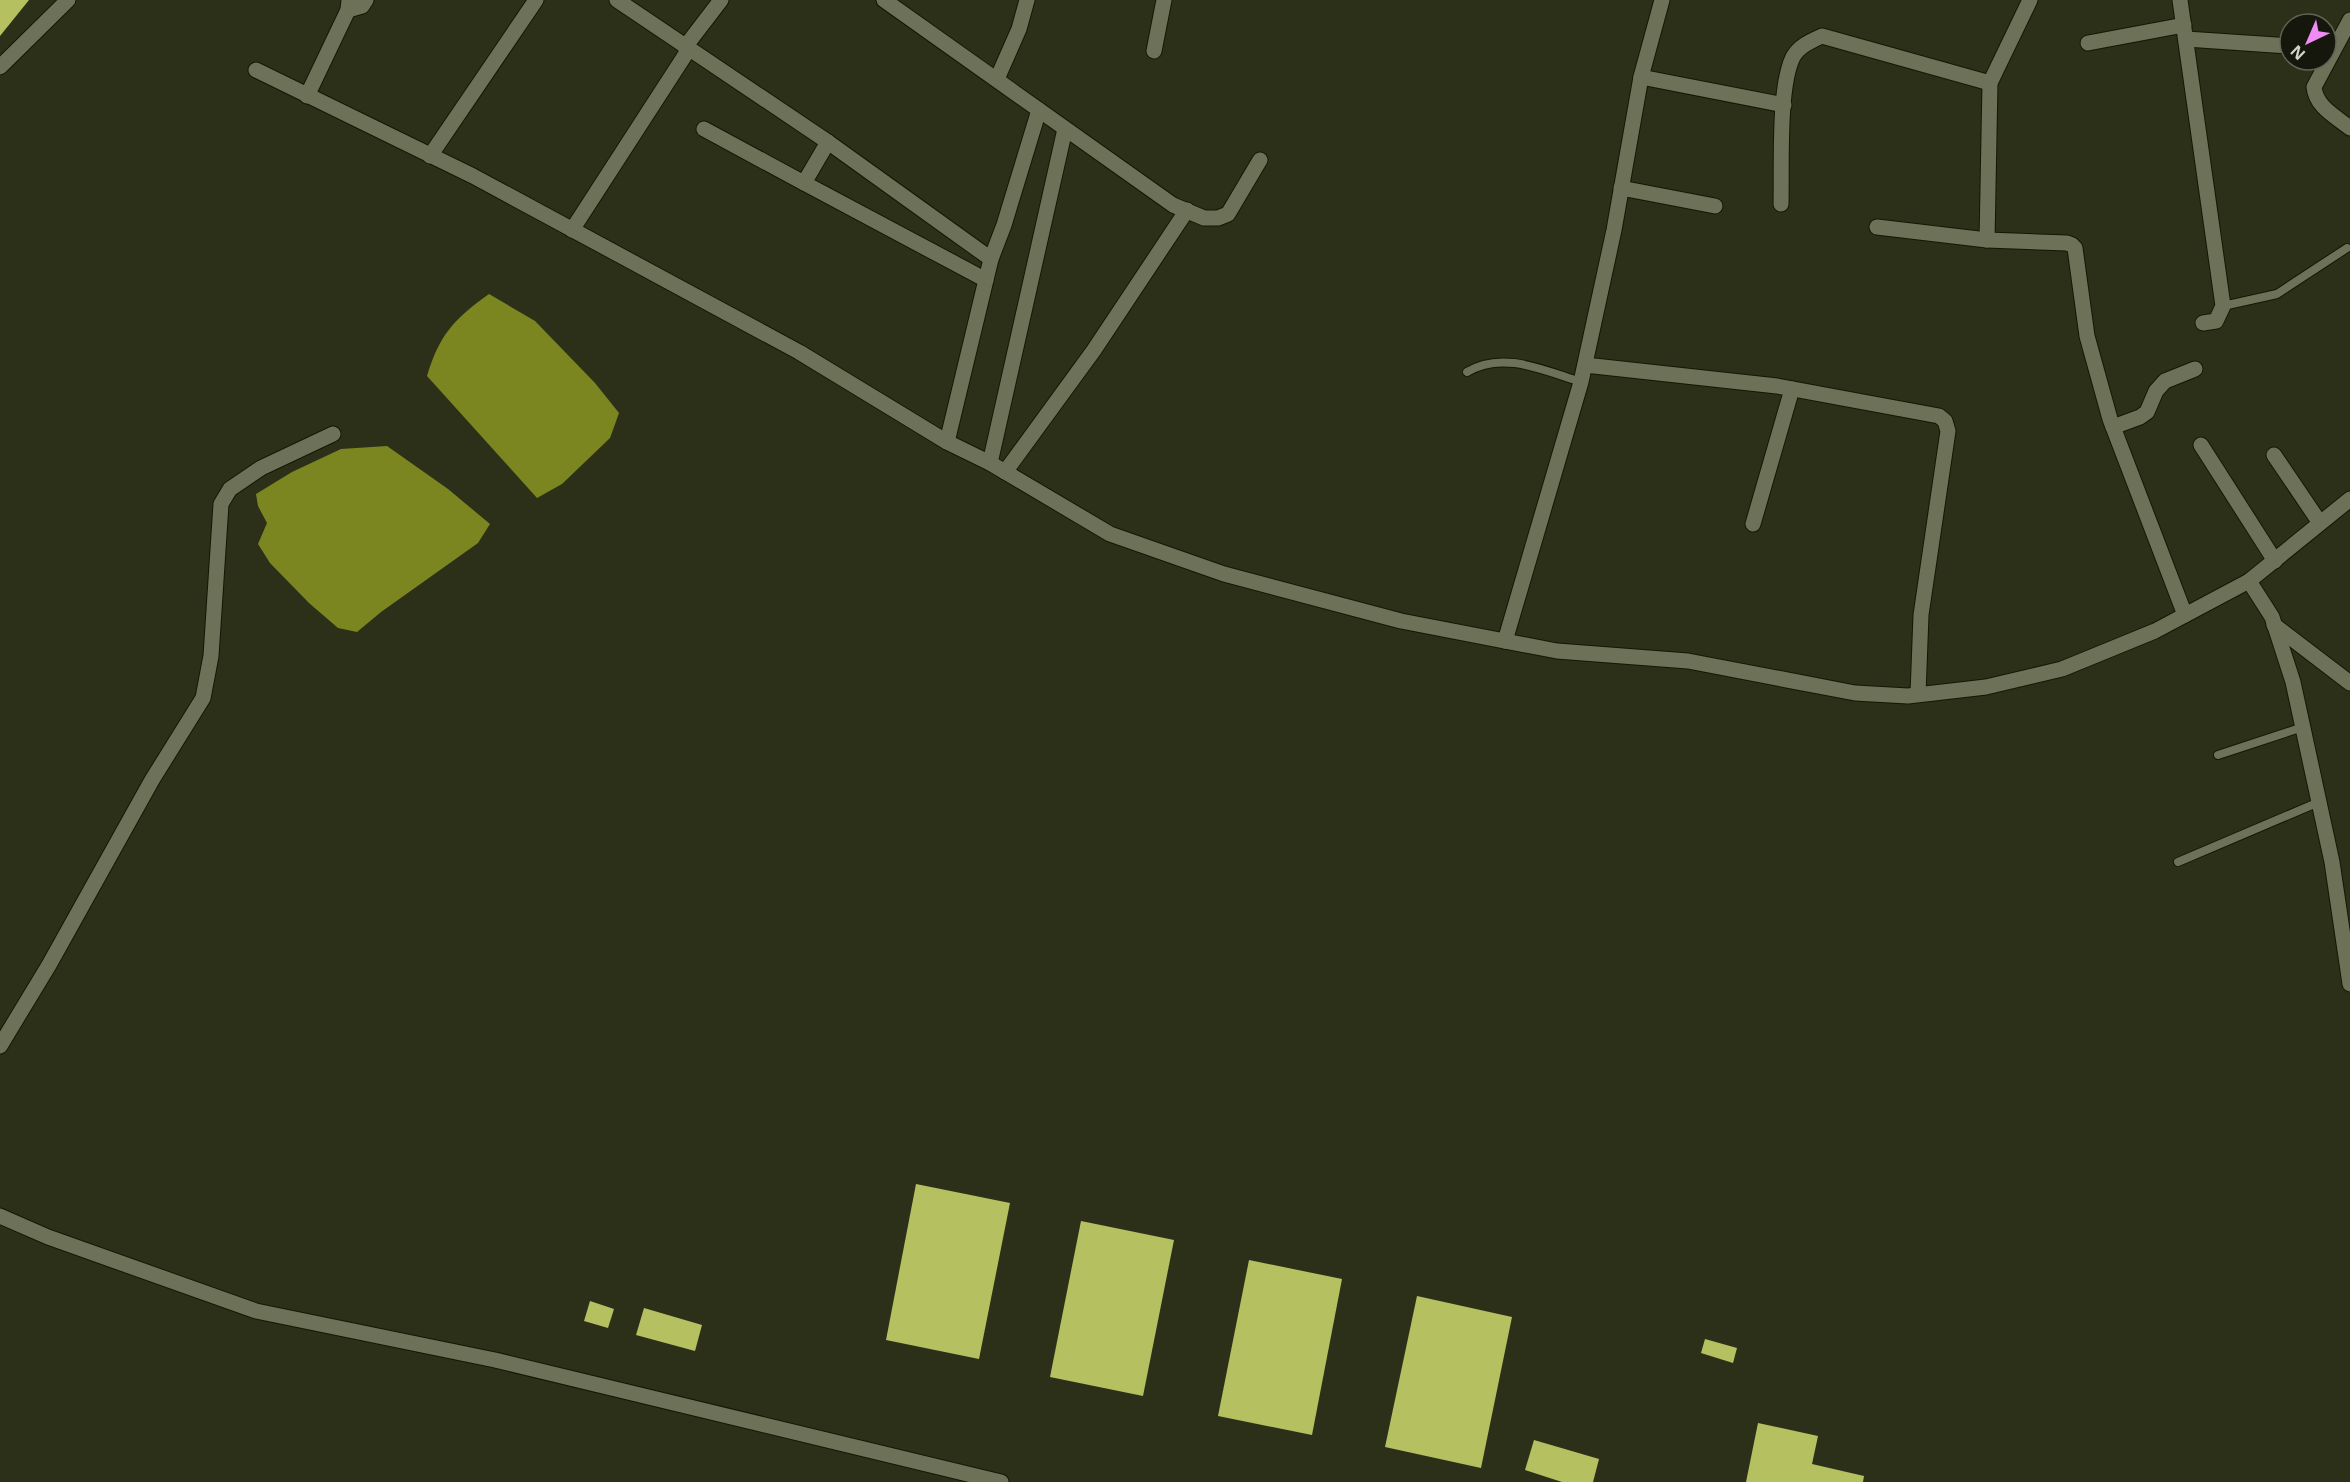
<svg xmlns="http://www.w3.org/2000/svg" width="2350" height="1482" font-family="'Open Sans',sans-serif">
	<style>
		.water { fill: #7c8620 }
		.building { fill: #b5c161 }
		.lines { fill: none; stroke-linecap: round; stroke-linejoin: round }
		.service-casing { stroke: #151703; stroke-width: 10 }
		.minor-casing { stroke: #151703; stroke-width: 17 }
		.service { stroke: #6d7158; stroke-width: 8 }
		.minor { stroke: #6d7158; stroke-width: 15 }
	</style>
	<rect width="100%" height="100%" fill="#2d3019"/>
	<g class="water">
		<path d="M489,294l46,27 60,62 24,30 -9,25 -48,46 -25,14 -110,-122c12,-41 28,-58 62,-82z"/>
		<path d="M387,446l61,43 42,35 -12,19 -97,69 -24,20 -19,-4 -29,-25 -39,-40 -12,-19 9,-21 -9,-17 -2,-12 36,-22 49,-23z"/>
	</g>
	<g class="building">
		<path d="M0,0h29l-29,36z"/>
		<path d="M916,1184l94,19 -31,156 -93,-19z"/>
		<path d="M1081,1221l93,19 -31,156 -93,-19z"/>
		<path d="M1249,1260l93,19 -30,156 -94,-19z"/>
		<path d="M1417,1296l95,21 -31,151 -96,-21z"/>
		<path d="M590,1301l24,8 -6,19 -24,-7z"/>
		<path d="M644,1308l58,17 -7,26 -59,-16z"/>
		<path d="M1705,1339l32,9 -4,15 -32,-10z"/>
		<path d="M1758,1423l60,13 -6,28 52,12 -1,6h-117z"/>
		<path d="M1534,1440l65,19 -6,23h-31l-37,-12z"/>
	</g>
	<g class="lines">
		<g class="service-casing">
			<g id="service">
				<path d="M2223,306l54,-12 70,-46"/>
				<path d="M1467,372c36,-22 78,-1 114,10"/>
				<path d="M2218,755l85,-28"/>
				<path d="M2178,862l141,-60"/>
			</g>
		</g>
		<g class="minor-casing">
			<g id="minor">
				<path d="M617,0l211,142 163,117 -44,183"/>
				<path d="M884,0l289,205 31,13h14l10,-4 32,-54"/>
				<path d="M2180,0l43,306 -7,15 -13,2"/>
				<path d="M348,10l14,-4 4,-6"/>
				<path d="M2350,20l-36,67c2,20 21,29 36,41"/>
				<path d="M2186,39l104,7"/>
				<path d="M2088,43l96,-18"/>
				<path d="M685,47l36,-47"/>
				<path d="M1154,51l10,-51"/>
				<path d="M0,67l68,-67"/>
				<path d="M256,70l217,106 326,176 148,90 43,21 120,71 114,40 177,47 156,30 131,10 167,32 53,3 78,-9 76,-18 93,-38 94,-50 101,-82"/>
				<path d="M1641,77l143,28"/>
				<path d="M997,79l22,-50 8,-29"/>
				<path d="M307,96l41,-86 1,-10"/>
				<path d="M704,129l100,54 24,-41"/>
				<path d="M430,156l106,-156"/>
				<path d="M804,183l182,97"/>
				<path d="M1621,188l94,18"/>
				<path d="M1781,204c1,-36 -3,-117 12,-147 6,-11 18,-16 29,-21l168,47"/>
				<path d="M1877,227l110,13 80,3 5,2 3,3 12,88 23,83 75,196"/>
				<path d="M572,230l117,-181"/>
				<path d="M1987,240l3,-157 40,-83"/>
				<path d="M991,259l13,-34 35,-115"/>
				<path d="M1585,365l192,21 162,30 6,5 3,10 -27,184 -3,79"/>
				<path d="M2113,427l27,-10 7,-5 9,-21 9,-10 30,-12"/>
				<path d="M2201,445l74,116"/>
				<path d="M2274,455l46,68"/>
				<path d="M990,463l75,-334"/>
				<path d="M1005,472l89,-122 93,-140"/>
				<path d="M1753,524l39,-135"/>
				<path d="M2249,581l23,36 21,65 39,180 18,122"/>
				<path d="M2274,625l76,58"/>
				<path d="M1505,641l76,-259 33,-152 27,-153 21,-77"/>
				<path d="M0,1046l49,-81 103,-185 51,-82 8,-42 10,-152 9,-15 31,-21 72,-34"/>
				<path d="M0,1216l48,21 208,74 239,49 506,122"/>
			</g>
		</g>
		<use href="#service" class="service"/>
		<use href="#minor" class="minor"/>
	</g>
	<g transform="translate(2308 42) rotate(224)"><circle r="28" fill="#15170d" stroke="#616357" stroke-width="1.5"/>
	<path d="M0-4.5L10 22L0 15L-10 22Z" fill="#f08bf6"/>
	<text y="-9" font-size="16" font-weight="bold" text-anchor="middle" fill="#d2d4c6">N</text>
	</g>
</svg>
